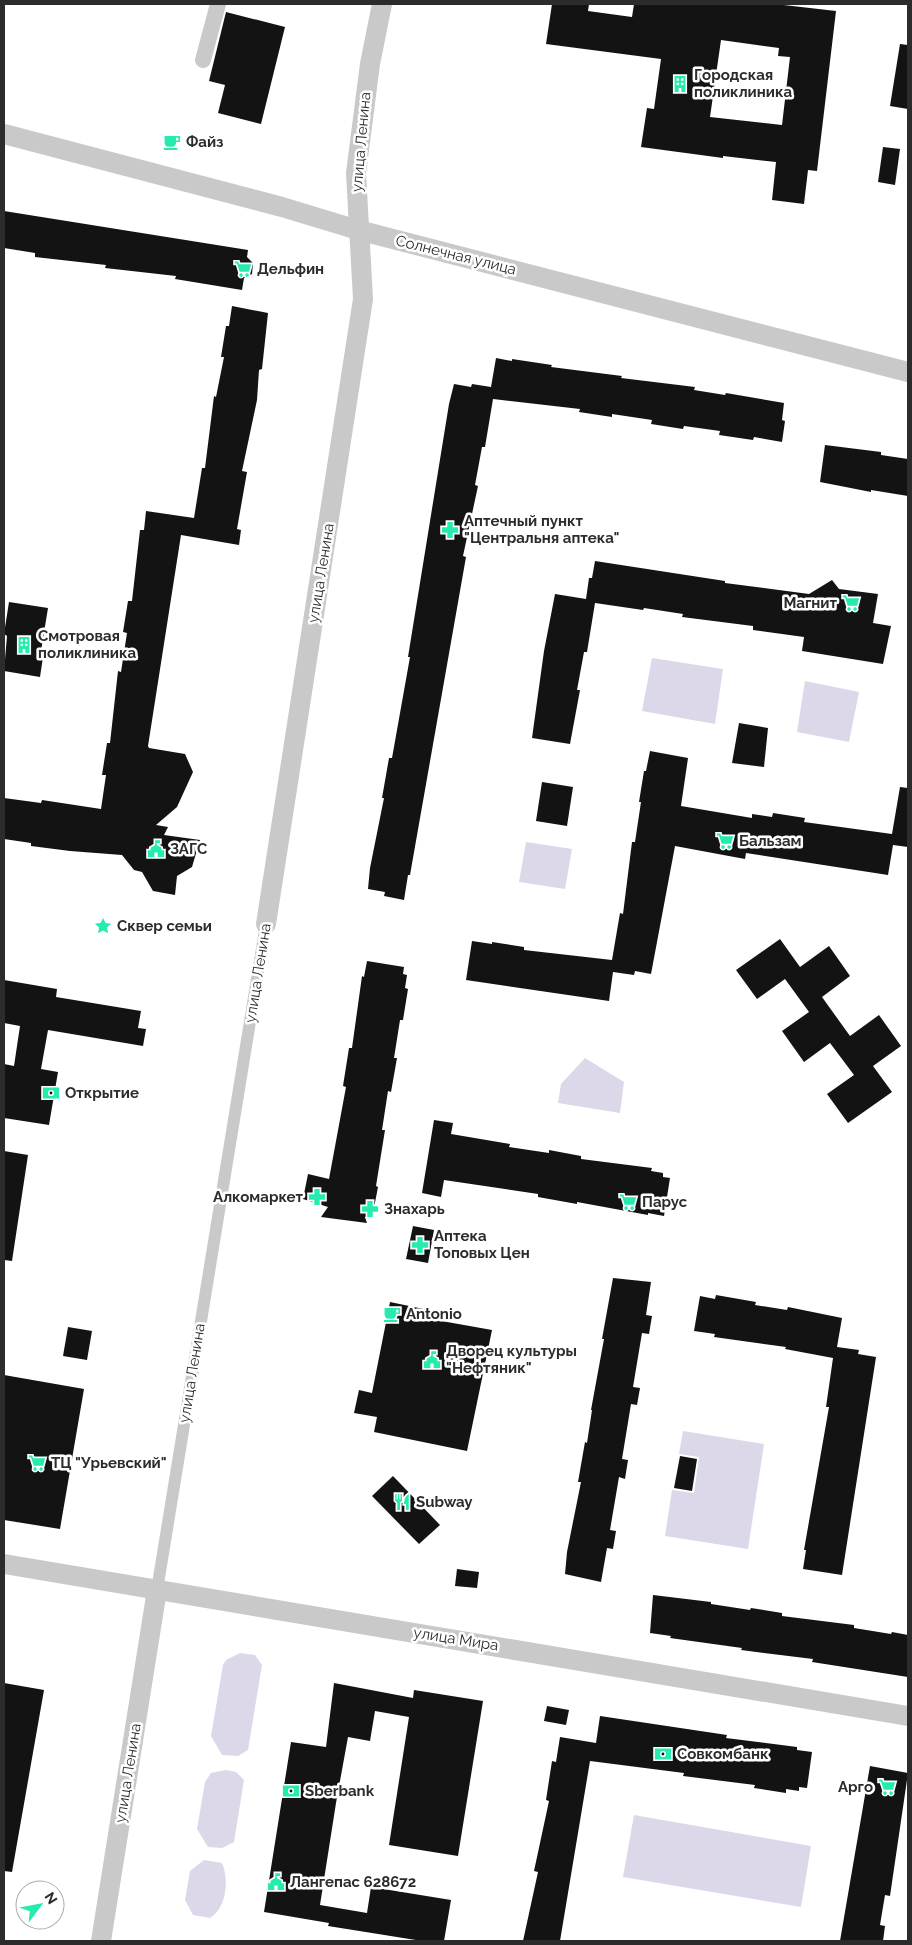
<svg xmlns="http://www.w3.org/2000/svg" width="912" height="1945" font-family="Raleway,sans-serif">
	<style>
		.green { fill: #dcd8ea }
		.building { fill: #131313; fill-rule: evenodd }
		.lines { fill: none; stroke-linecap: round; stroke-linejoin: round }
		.pedestrian { stroke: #c9c9c9; stroke-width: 12 }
		.minor { stroke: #c9c9c9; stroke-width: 16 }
		.tertiary { stroke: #c9c9c9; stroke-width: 20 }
		.labels { text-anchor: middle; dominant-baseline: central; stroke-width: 5; stroke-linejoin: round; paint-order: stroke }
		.poi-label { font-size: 15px; font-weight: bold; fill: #2c2c2c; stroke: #fff; text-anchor: start }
		.street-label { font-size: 15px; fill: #2c2c2c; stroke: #fff }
	</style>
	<rect width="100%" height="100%" fill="#fff"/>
	<g class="green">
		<path d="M652,658l71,11 -8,55 -73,-13z"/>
		<path d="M805,681l54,11 -10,50 -52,-10z"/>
		<path d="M526,842l46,7 -7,40 -46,-7z"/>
		<path d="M585,1058l39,24 -4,31 -62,-10 3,-19z"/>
		<path d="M683,1431l81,13 -16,105 -83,-13 7,-46 22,3 5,-36 -20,-3z"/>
		<path d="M240,1653l15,2 7,10 -14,85 -10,6 -16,-1 -11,-19 12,-71 3,-5z"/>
		<path d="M226,1770l10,2 8,8 -10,62 -12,6 -14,-1 -11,-18 8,-47 6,-9z"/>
		<path d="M634,1815l177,31 -10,61 -178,-30z"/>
		<path d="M204,1860l18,3c7,17 5,44 -12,55l-17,-3 -8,-15 5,-29z"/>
	</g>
	<g class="building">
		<path d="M552,4h37l-1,7 44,6 2,-13h141l61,7 -19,160 -9,-1 -4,34 -32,-4 4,-38 -53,-6v2l-82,-11 6,-39 7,1 7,-50 -115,-15zM721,40l58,8 -1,8 12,1 -8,68 -72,-8z"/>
		<path d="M226,12l59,15 -24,97 -43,-11 7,-28 -16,-4z"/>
		<path d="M900,44l8,1v64l-18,-3z"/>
		<path d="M883,147l17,2 -5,36 -17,-3z"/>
		<path d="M4,211l244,39 -1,7 6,6 -1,11 -8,4 -2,12 -67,-11 1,-3 -71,-8 1,-3 -71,-8v-4l-31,-5z"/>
		<path d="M232,306l36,7 -6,56 -3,1 -2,30 -15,71 5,1 -10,57 4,1 -2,15 -58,-10 -33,211 1,2 36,6 8,18 -16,35 -21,18 12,2 -4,8 36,5 -8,27 -15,9 -2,19 -22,-4 -11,-19 -8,-2 -12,-15 -52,-4 -39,-5v-3l-27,-4v-41l37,5 1,-3 59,9 5,-34h-4l5,-32h3l8,-72 3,1 6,-39 -4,-1 5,-31h4l8,-71h4l2,-19 48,7 8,-50h3l9,-72 2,1 8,-40h-3l5,-31h3z"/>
		<path d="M496,358l16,3v-2l40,6 -1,2 71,9 -1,2 74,9 -1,3 31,5 1,-2 58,10 -2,17 3,1 -3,21 -28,-5 -1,3 -34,-5 1,-4 -36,-5 -1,3 -32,-5 1,-4 -40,-6v3l-33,-5 1,-3 -87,-10 -8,48h-3l-7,38 3,1 -15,70 3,1 -56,318h-2l-4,25 -20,-4 1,-4 -17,-3 2,-21 14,-70h-2l7,-40h3l18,-101h-2l41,-253 5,-20 17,3 1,-3 19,3z"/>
		<path d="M825,445l56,7v3l27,4v37l-37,-6v2l-51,-10z"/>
		<path d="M595,561l130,20v2l84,11 23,-14 7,9 39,5 -5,29 18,3 -8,38 -81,-13 2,-14 -51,-7v-4l-71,-9 1,-3 -39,-6 -1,2 -48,-7 -8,49h-3l-7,38h3l-10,54 -38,-6 12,-87 11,-57 31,5 3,-21h3z"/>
		<path d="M9,602l39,6 -8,49h3l-3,20 -36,-6 3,-35 -3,-2z"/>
		<path d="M739,723l29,5 -4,39 -32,-4z"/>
		<path d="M650,751l38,7 -7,48 71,12v-4l20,3 1,-4 32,5 -1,4 88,12 8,-47 8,1v59l-15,-2 -5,30 -142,-22 -1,6 -70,-13 -24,128 -16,-3 -1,4 -21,-3 -4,29 -143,-21 6,-39 20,3v-2l32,5v3l88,10 8,-47 3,1 9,-72h3l6,-40h-2l5,-31h2z"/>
		<path d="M542,782l31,5 -6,39 -31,-5z"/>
		<path d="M780,939l20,28 29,-21 21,30 -28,21 28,39 29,-21 22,31 -28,20 19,26 -44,31 -21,-29 27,-19 -24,-32 -26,19 -22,-31 27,-19 -24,-33 -28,20 -21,-29z"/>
		<path d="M367,961l37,6 -1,7 4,1 -2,13 3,1 -5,31h-3l-6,38h3l-6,34 -3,-1 -6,39h3l-9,56 2,1 -5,26 -8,4 2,6 -46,-6 7,-10 -25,-8 5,-25 21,5 17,-92 -3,-1 6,-38h3l10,-72 2,1z"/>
		<path d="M4,980l53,9 -1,8 85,14 -3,17 8,1 -3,17 -95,-16 -7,39 17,3 -9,53 -45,-7v-54l10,2 6,-40 -16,-3z"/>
		<path d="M434,1120l19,3 -2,11 59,10 -1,3 40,6v-3l32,6v3l71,9 -1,3 12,2v4l7,1 -6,38 -16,-3v2l-71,-13v2l-39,-7v-3l-94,-14 -3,17 -19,-4z"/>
		<path d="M4,1151l24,4 -16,106 -8,-1z"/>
		<path d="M413,1226l21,4 -6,33 -22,-4z"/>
		<path d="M613,1278l38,4 -5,33 6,1 -3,18 -7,-1 -9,54 7,1 -3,17 -6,-1 -9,55 6,1 -3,19 -6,-2 -9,53 6,1 -3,18 -6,-1 -6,34 -36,-8 2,-22 14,-70h-3l7,-40 2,1 5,-33h-1l13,-71h-2z"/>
		<path d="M716,1295l40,7 -1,3 32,5 1,-3 54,11 -5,29 22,3 -1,4 18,3 -34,218 -39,-6 3,-19h-2l25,-143h-3l7,-49 -48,-9 1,-2 -72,-10 1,-3 -21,-3 6,-35 15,3z"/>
		<path d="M390,1302l48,10 -2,8 56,10 -25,121 -93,-19 3,-15 -23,-4 5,-23 13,3z"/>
		<path d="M68,1327l24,4 -5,29 -24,-4z"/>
		<path d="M4,1375l80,14 -24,140 -56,-9z"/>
		<path d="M680,1456l17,3 -5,32 -18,-3z"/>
		<path d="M393,1476l47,49 -21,19 -47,-48z"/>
		<path d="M457,1569l22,3 -2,16 -22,-2z"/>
		<path d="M653,1595l58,7v2l39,6 1,-2 31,5v3l72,9v3l37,6 1,-2 16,3v42l-96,-15 1,-3 -72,-9 1,-2 -72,-10 1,-2 -21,-3z"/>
		<path d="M4,1683l40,7 -32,182 -8,-1z"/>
		<path d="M334,1683l79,15 1,-8 69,11 -25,155 -69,-11 20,-128 -34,-6 -5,30 -22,-4 -12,66 -16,102 47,8 4,-26 80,13 -7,41h-22l-94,-15 1,-3 -65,-11 27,-170 35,5z"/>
		<path d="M547,1706l22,4 -3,15 -22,-4z"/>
		<path d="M600,1716l127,19 -1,3 71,9v3l15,2 -5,36 -8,-1v4l-13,-2v4l-32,-5 1,-3 -72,-9 1,-3 -94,-12 -30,180h-37l15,-69 -4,-1 15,-70 -3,-1 6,-39 4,1 4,-25 36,6z"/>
		<path d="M870,1766l38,7 -18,123 -5,-1 -5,30 5,1 -2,15h-43z"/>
	</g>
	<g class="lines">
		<path class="pedestrian" d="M157,1590l109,-666"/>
		<path class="minor" d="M203,60l15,-56"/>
		<g class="tertiary">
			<path d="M4,134l278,73 76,23 550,142"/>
			<path d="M266,924l97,-625 -7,-126 14,-109 12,-60"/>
			<path d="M4,1564l904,152"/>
			<path d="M101,1941l56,-351"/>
		</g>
	</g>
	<defs>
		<g id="building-bare" transform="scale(1.35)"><path d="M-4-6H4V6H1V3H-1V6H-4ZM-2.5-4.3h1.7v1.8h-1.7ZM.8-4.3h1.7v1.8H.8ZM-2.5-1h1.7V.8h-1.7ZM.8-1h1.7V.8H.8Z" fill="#26ebae" stroke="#fff" stroke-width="2.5" paint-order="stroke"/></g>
		<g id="cafe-bare" transform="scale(1.35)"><path d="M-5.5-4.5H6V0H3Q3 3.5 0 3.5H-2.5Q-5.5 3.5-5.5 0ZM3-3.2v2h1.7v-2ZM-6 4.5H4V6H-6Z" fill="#26ebae" stroke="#fff" stroke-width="2.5" paint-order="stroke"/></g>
		<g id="supermarket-bare" transform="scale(1.35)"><path d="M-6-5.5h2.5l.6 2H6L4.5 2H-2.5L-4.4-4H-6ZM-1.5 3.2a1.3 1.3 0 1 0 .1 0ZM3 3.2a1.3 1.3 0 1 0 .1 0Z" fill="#26ebae" stroke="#fff" stroke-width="2.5" paint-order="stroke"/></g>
		<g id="pharmacy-bare" transform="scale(1.35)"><path d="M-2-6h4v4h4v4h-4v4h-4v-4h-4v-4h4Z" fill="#26ebae" stroke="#fff" stroke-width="2.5" paint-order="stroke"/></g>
		<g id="civic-bare" transform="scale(1.35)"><path d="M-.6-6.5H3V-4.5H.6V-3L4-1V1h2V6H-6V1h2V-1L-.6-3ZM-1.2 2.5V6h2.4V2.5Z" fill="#26ebae" stroke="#fff" stroke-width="2.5" paint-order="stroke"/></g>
		<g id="sight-bare" transform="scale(1.35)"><path d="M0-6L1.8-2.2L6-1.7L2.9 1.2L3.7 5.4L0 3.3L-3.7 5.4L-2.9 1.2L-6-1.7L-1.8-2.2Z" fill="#26ebae" stroke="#fff" stroke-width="2.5" paint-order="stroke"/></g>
		<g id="bank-bare" transform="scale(1.35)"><path d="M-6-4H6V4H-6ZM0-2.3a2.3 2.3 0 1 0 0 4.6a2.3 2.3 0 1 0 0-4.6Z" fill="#26ebae" stroke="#fff" stroke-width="2.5" paint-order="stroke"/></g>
		<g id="restaurant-bare" transform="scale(1.35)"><path d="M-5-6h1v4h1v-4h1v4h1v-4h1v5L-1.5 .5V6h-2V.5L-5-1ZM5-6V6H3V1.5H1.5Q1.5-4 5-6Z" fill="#26ebae" stroke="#fff" stroke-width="2.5" paint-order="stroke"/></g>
	</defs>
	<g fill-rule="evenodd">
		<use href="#building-bare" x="680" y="84"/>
		<use href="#cafe-bare" x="172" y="142"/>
		<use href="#supermarket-bare" x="243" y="269"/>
		<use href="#pharmacy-bare" x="450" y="530"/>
		<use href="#supermarket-bare" x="851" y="603"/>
		<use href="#building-bare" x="24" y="645"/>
		<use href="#supermarket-bare" x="725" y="841"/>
		<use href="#civic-bare" x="156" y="849"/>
		<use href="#sight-bare" x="103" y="926"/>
		<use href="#bank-bare" x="51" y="1093"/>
		<use href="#pharmacy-bare" x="317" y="1197"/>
		<use href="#supermarket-bare" x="628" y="1202"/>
		<use href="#pharmacy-bare" x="370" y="1209"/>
		<use href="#pharmacy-bare" x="420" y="1245"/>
		<use href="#cafe-bare" x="392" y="1314"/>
		<use href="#civic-bare" x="432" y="1360"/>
		<use href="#supermarket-bare" x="37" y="1463"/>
		<use href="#restaurant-bare" x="402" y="1502"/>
		<use href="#bank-bare" x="663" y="1754"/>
		<use href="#supermarket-bare" x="887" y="1787"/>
		<use href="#bank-bare" x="291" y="1791"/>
		<use href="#civic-bare" x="276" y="1882"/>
	</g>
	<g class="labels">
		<g class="poi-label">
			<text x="694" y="75">Городская<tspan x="694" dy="17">поликлиника</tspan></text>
			<text x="186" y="142">Файз</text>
			<text x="257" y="269">Дельфин</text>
			<text x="464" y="521">Аптечный пункт<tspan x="464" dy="17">"Центральня аптека"</tspan></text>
			<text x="837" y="603" text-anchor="end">Магнит</text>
			<text x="38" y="636">Смотровая<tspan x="38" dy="17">поликлиника</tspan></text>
			<text x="739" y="841">Бальзам</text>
			<text x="170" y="849">ЗАГС</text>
			<text x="117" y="926">Сквер семьи</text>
			<text x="65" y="1093">Открытие</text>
			<text x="303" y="1197" text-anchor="end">Алкомаркет</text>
			<text x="642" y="1202">Парус</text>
			<text x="384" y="1209">Знахарь</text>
			<text x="434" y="1236">Аптека<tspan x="434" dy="17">Топовых Цен</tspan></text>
			<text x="406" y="1314">Antonio</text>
			<text x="446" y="1351">Дворец культуры<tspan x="446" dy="17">"Нефтяник"</tspan></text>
			<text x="51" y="1463">ТЦ "Урьевский"</text>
			<text x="416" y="1502">Subway</text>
			<text x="677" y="1754">Совкомбанк</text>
			<text x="873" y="1787" text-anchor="end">Арго</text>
			<text x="305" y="1791">Sberbank</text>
			<text x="290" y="1882">Лангепас 628672</text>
		</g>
		<g class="street-label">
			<text transform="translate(361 142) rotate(-85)">улица Ленина</text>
			<text transform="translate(456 255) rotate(14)">Солнечная улица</text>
			<text transform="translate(321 573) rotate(-81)">улица Ленина</text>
			<text transform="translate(258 973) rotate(-81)">улица Ленина</text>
			<text transform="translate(192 1373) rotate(-81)">улица Ленина</text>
			<text transform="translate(456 1639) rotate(9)">улица Мира</text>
			<text transform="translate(128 1773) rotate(-81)">улица Ленина</text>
		</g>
	</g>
	<rect width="912" height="1945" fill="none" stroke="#2c2c2c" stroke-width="10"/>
	<g transform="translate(40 1905) rotate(58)"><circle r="24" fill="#ffffff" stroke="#ababab"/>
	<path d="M0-4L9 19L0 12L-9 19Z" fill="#26ebae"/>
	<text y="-8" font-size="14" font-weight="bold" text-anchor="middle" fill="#2c2c2c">N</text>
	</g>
</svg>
